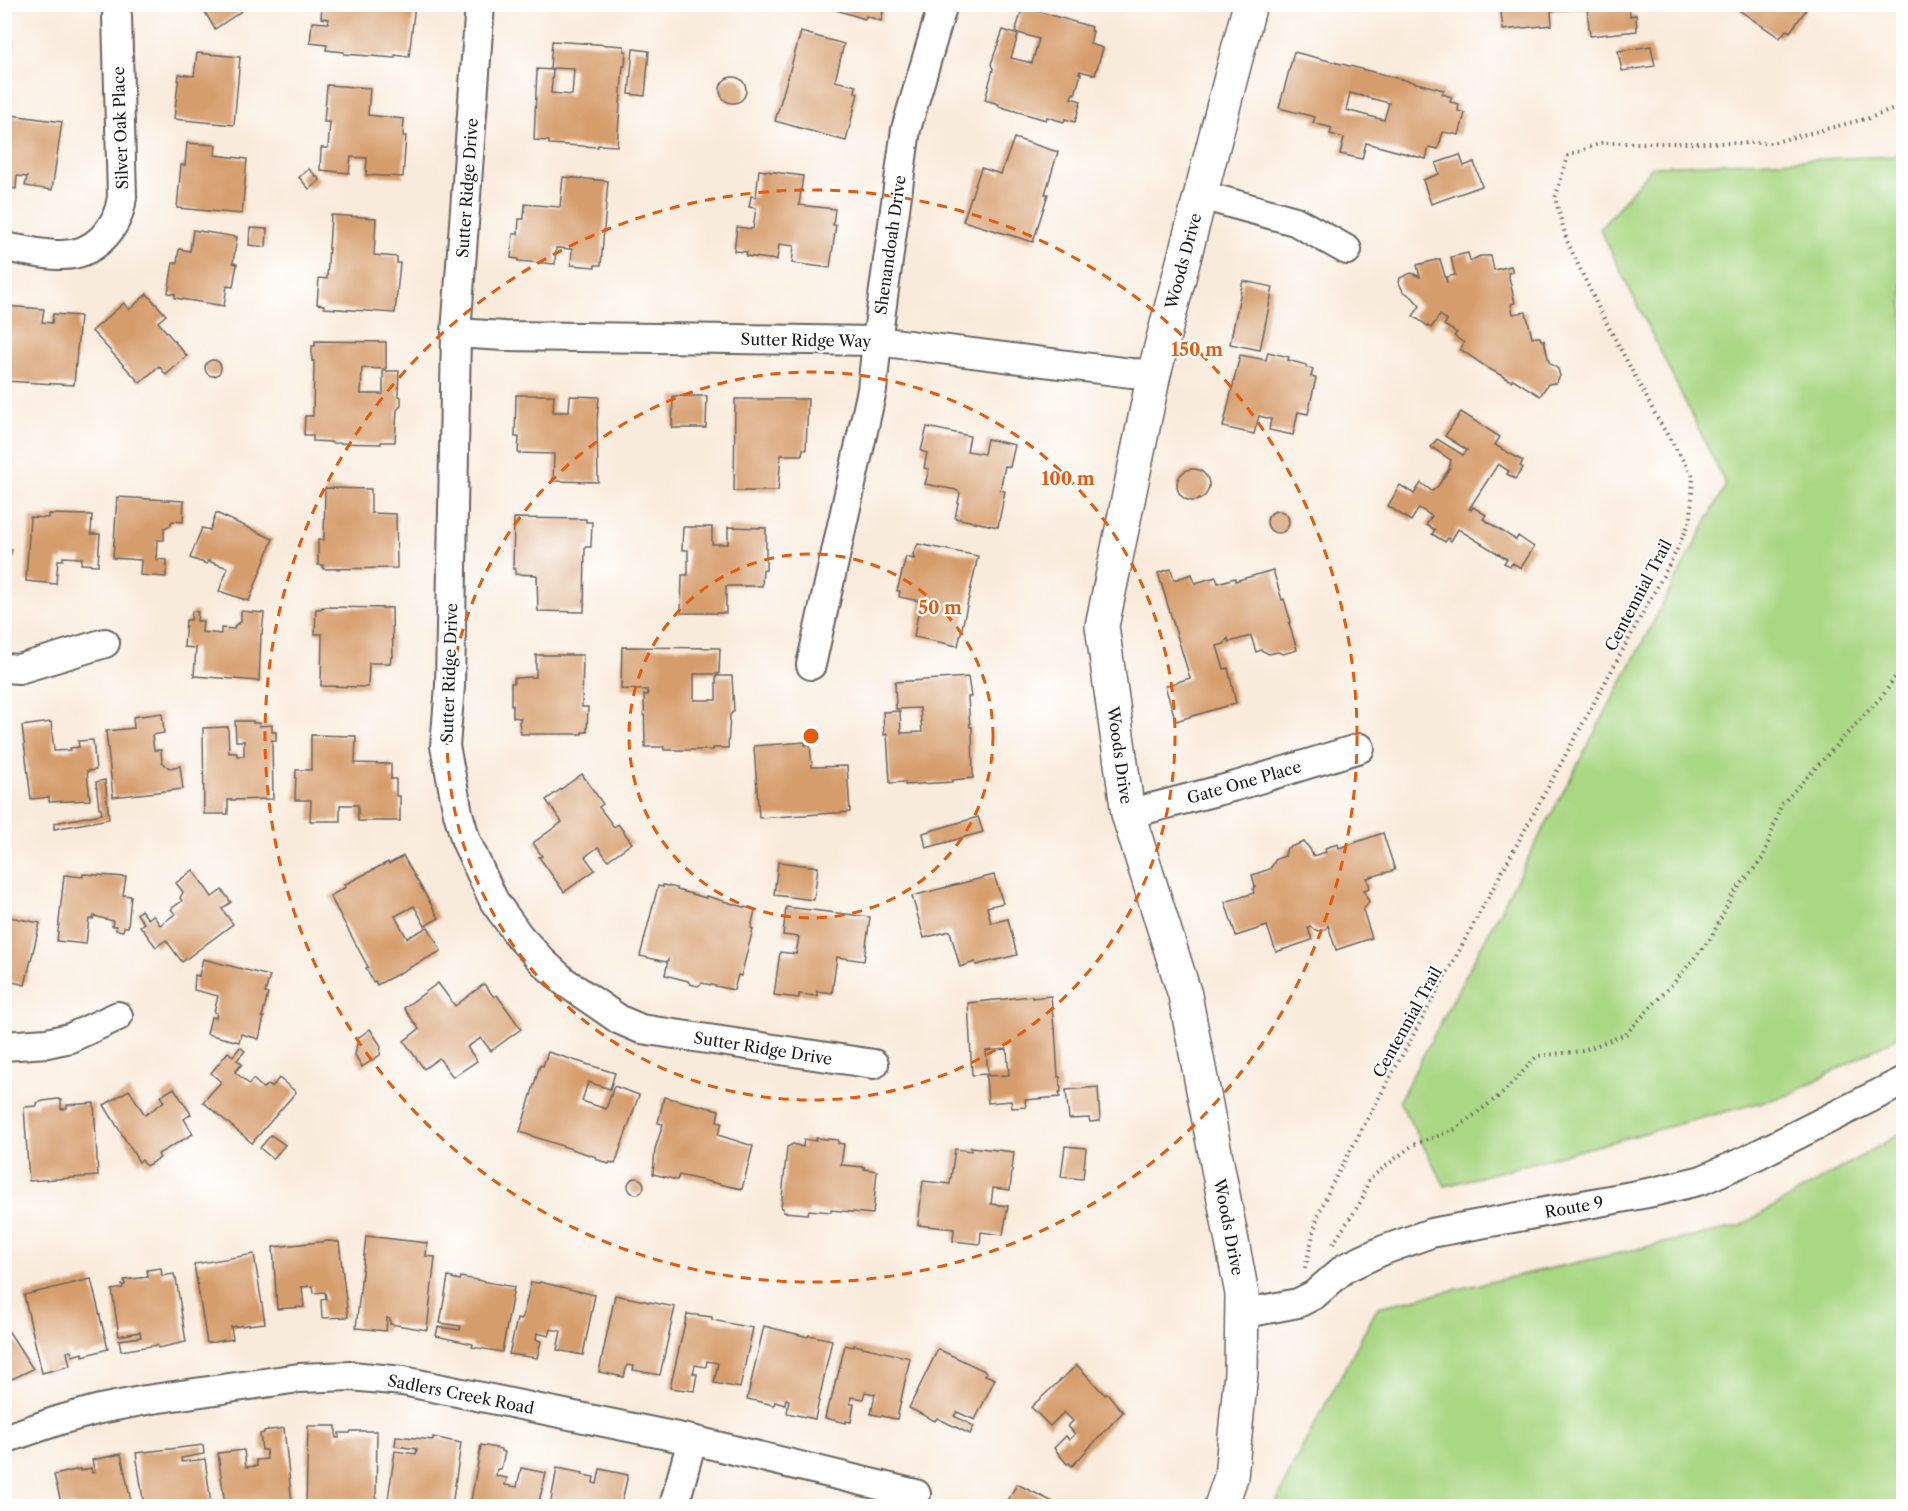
<svg xmlns="http://www.w3.org/2000/svg" width="1908" height="1511" font-family="'Libre Caslon Text',serif">
	<style>
		.green { fill: #aad784; stroke: #637a50; stroke-width: 1.5 }
		.building { fill: #d69d6c; fill-rule: evenodd }
		.lines { fill: none; stroke-linecap: round; stroke-linejoin: round }
		.minor-casing { stroke: #69645f; stroke-width: 32 }
		.tertiary-casing { stroke: #69645f; stroke-width: 36 }
		.path { stroke: #69645f; stroke-width: 4; stroke-dasharray: 1.5 4.5; stroke-linecap: butt }
		.minor { stroke: #fff; stroke-width: 28 }
		.tertiary { stroke: #fff; stroke-width: 33 }
		.ring { fill: none; stroke: #e8590c; stroke-width: 3; stroke-dasharray: 10 8 }
		.labels { text-anchor: middle; dominant-baseline: central; stroke-width: 4.5; stroke-linejoin: round; paint-order: stroke }
		.street-label { font-size: 16px; fill: #1c1c1c; stroke: #fff }
		.centre { fill: #e8590c; stroke: #fff; stroke-width: 3 }
		.ring-label { font-size: 18px; text-anchor: middle; font-weight: bold; fill: #e8590c; stroke: #fff; stroke-width: 4.5; stroke-linejoin: round; paint-order: stroke }
	</style>
	<rect width="100%" height="100%" fill="#fff"/>
	<filter id="ink" filterUnits="userSpaceOnUse"><feTurbulence type="fractalNoise" baseFrequency=".0167" numOctaves="2"/><feDisplacementMap in="SourceGraphic" scale="12" xChannelSelector="R" yChannelSelector="G"/><feConvolveMatrix kernelMatrix="1 2 1 2 8 2 1 2 1" color-interpolation-filters="sRGB"/></filter>
	<filter id="wash" filterUnits="userSpaceOnUse"><feTurbulence type="fractalNoise" baseFrequency=".008" numOctaves="4" result="noise"/><feDisplacementMap in="SourceGraphic" scale="24" xChannelSelector="R" yChannelSelector="G"/><feGaussianBlur stdDeviation="1.35" result="paint"/><feColorMatrix in="noise" values="0 0 0 0 0 0 0 0 0 0 0 0 0 0 0 0 0 1.4 0 .05"/><feComposite in="paint" operator="in"/></filter>
	<g filter="url(#wash)">
		<rect width="100%" height="100%" fill="#f9ebdb"/>
		<g class="green">
			<path d="M1903,147v887l-114,61 -344,91 -46,-85 327,-616 -126,-256 53,-63 240,-10z"/>
			<path d="M1903,1132v374h-628l18,-41 85,-158 362,-81z"/>
		</g>
		<g id="blocks">
			<g class="building">
				<path d="M4,4h2l5,41h-7z"/>
				<path d="M200,4h52l-37,25z"/>
				<path d="M322,4h56v2l21,2 1,-4h15l-6,53 -14,-2v3l-51,-4v-2l-18,-2 1,-5 -17,-2 2,-21 16,1 1,-4 -8,-1z"/>
				<path d="M817,4h68l-4,17 -15,-5 -1,3z"/>
				<path d="M1500,4h129l1,12 6,-1 1,16 -47,5 -3,-28 -36,3 1,14 -49,5z"/>
				<path d="M1730,4h67l9,6 -16,22 -4,-2 -6,8z"/>
				<path d="M1023,7l69,20 -1,4h2l-3,13 13,4 -8,27 -15,-4 -1,2 2,1 -6,20 -2,-1 -2,5 10,3 -6,21 -10,-3 -1,3 -17,-5 -1,3 -48,-14 1,-2 -14,-4 8,-31 -2,-5 12,-34 15,5 -7,23 21,5 7,-24 -24,-7z"/>
				<path d="M801,32l43,12 -9,37 21,5 -1,6 3,1 -12,48 -71,-20z"/>
				<path d="M552,41l72,5v5h2l-1,15h-2l-6,80 -19,-1v2l-49,-3v-3l-15,-1 3,-71 16,1 -2,23 21,2 2,-26 -24,-1z"/>
				<path d="M1651,46l4,20 -33,5 -4,-20z"/>
				<path d="M633,49l16,2 -4,45 -16,-2z"/>
				<path d="M1294,52l150,38 -2,4 10,3 -2,5 9,2 -1,7 7,2 -6,22 -16,-3 -5,17 -9,-2 -3,12 -60,-16 -4,16 -22,-5 4,-16 -14,-4 2,-6 -19,-5 2,-6 -36,-9zM1350,93l39,10 -5,17 -38,-10z"/>
				<path d="M197,53l43,4 -6,68 -60,-6 5,-45 15,2z"/>
				<circle cx="733" cy="90" r="13"/>
				<path d="M327,85l43,3 -2,27 36,4 -1,17h3l-3,41 -37,-2 1,-17 -16,-1 -2,16 -29,-3 1,-22h7l2,-26h-6z"/>
				<path d="M4,114l58,8 -10,68 -27,-4 2,-9 -10,-1 -1,13 -12,-2z"/>
				<path d="M1014,138l44,14 -13,42h3l-15,48 -70,-21 18,-53 20,6z"/>
				<path d="M187,143l29,2 -1,10 32,4 -5,55 -65,-6 4,-43h4z"/>
				<path d="M1460,155l4,11 10,-4 8,24 -51,18 -8,-24 16,-6 -3,-11z"/>
				<path d="M309,169l11,11 -11,9 -10,-12z"/>
				<path d="M759,170l44,6 -4,29 36,4 -2,16h3l-6,43 -38,-5 2,-17 -15,-2 -2,16 -31,-4 1,-4 -13,-1 3,-24 16,2 3,-21 -7,-1 2,-11 5,1z"/>
				<path d="M563,177l45,4 -7,84h-6v2l-24,-2 1,-16 -16,-1 -1,16 -37,-3v-2l-7,-1 2,-24h5l1,-15h5l1,-15 35,3z"/>
				<path d="M331,215l45,3 -2,37 23,2v6h3l-5,50 -71,-5v-3l-7,-1 2,-26 8,1z"/>
				<path d="M250,228l17,1 -1,18 -17,-2z"/>
				<path d="M193,230l44,7 -4,26 4,1 -4,23 -6,-1 -3,20 -49,-8v-4l-7,-1 5,-30h4l2,-14 11,2z"/>
				<path d="M1468,253l2,8 10,-5h11l3,14 17,-4 2,6 -5,1 7,30 -4,1 2,10 13,-2 6,25h8l1,3h3l5,22 9,7 2,7 -4,7 -8,1 -8,12 -27,-17 -2,2 -23,-13 -28,-19 4,-6 -10,-7 3,-3 -13,-8 3,-5 -7,-5 -9,13 -18,-12 7,-10 -7,-8 -10,-7 -4,-8 1,-5 11,-5 9,4 -3,-12 23,-6 7,24 -1,-6 9,-2 -4,-18z"/>
				<path d="M1243,281l30,6 -13,63 -30,-6z"/>
				<path d="M147,294l19,21 -8,7 29,34 -21,19 -7,-9 -19,17 -48,-52 32,-28 5,7z"/>
				<path d="M4,306l40,3 -2,13 10,1 1,-9 27,2 -6,69 -70,-4z"/>
				<path d="M315,341l71,1v27l-24,-1 -1,26h22v-23h16l-1,24 3,2v9l-4,4 -2,32h-14v2l-50,-1v-1l-18,-1v-6h-9l1,-19h8l1,-55h-2v-15h3z"/>
				<path d="M1268,352l21,5 -1,3 18,5v2l7,2 -2,8 5,1 -8,36 -10,-2 -5,23 -24,-5 2,-11 -12,-3 -5,18 -31,-7 17,-72 26,5z"/>
				<circle cx="213" cy="368" r="8"/>
				<path d="M516,395h38l-1,17h16l1,-16 29,1 -2,24 1,61 -45,-1 1,-27 -36,-1 1,-16h-4z"/>
				<path d="M673,396h34l-1,32h-34z"/>
				<path d="M735,399h73l-2,51 -3,-1 -1,6h-21l-3,36h-44z"/>
				<path d="M1461,412l39,25 -5,8 28,16 -3,5 3,2 -8,11 -8,-5 2,-3 -11,-7 -29,45 2,1 2,-3 13,8 -3,4 33,21 2,-4 16,11 -13,21 -8,-5 -3,3 -6,-3 3,-4 -49,-30 -7,12 -3,-3 -3,4 -13,-8 3,-4 -9,-5 6,-9 -13,-8 -8,13 -23,-15 12,-21 14,9 7,-11 11,8 6,-5 11,-17 2,-9 -20,-13 6,-8 26,16 4,-5 -22,-14z"/>
				<path d="M927,427l43,9 -3,15 17,3 3,-15 28,6 -5,22 -5,-1 -5,24 5,1 -7,36 -43,-9 5,-25 -4,-3 -31,-6 4,-15 -5,-1 3,-15 -6,-2z"/>
				<circle cx="1193" cy="485" r="16"/>
				<path d="M325,488l46,1v24l25,1 1,54 -74,1v-4h-5v-25h6z"/>
				<path d="M117,497l67,4 -1,21 -11,-1 -2,5 -6,2v12h-7l-1,19 11,1 -1,17 -26,-2 1,-15 -28,-2z"/>
				<circle cx="1278" cy="522" r="11"/>
				<path d="M216,513l57,26 -24,62 -30,-10 9,-23 -20,-7 -1,3 -17,-6 12,-30 8,2z"/>
				<path d="M48,514l44,1 -1,19h9l-2,31 -17,-1 1,-6 -19,-1v3h-5l-2,24 -30,-3 4,-64 18,1z"/>
				<path d="M514,518l72,1v3h6l-1,25h-6l-1,65 -46,-1 -1,-36 -22,-1v-5h-2z"/>
				<path d="M683,527h29v17h16v-17l38,1v42h-3l-1,16h-36v27h-45l1,-38h6v-25h-6z"/>
				<path d="M918,544l60,12 -20,90 -44,-9 6,-36 -21,-4 1,-6h-3l9,-34 8,2 -1,-5z"/>
				<path d="M4,548l8,2 -7,22h-1z"/>
				<path d="M1171,569l3,11 18,-6 3,9 21,-6 2,6 17,-5v3l38,-11 9,30 2,-1 7,23 -2,1 8,27 -14,4 -5,-2 -9,2 -8,-4 -5,2 -5,-16 -22,6 -1,-4 -4,6 -7,2 7,23 4,-1 8,35 -60,18 -11,-35 25,-8 -32,-105z"/>
				<path d="M322,607l70,1 1,49h-2l-1,6h-21l-1,24 -47,-1 1,-52h-7l1,-25h6z"/>
				<path d="M192,611l6,1 -1,9h6l-1,11 19,2v-6l13,1 1,-4 6,-3v-11l23,2 -2,21h-1l-2,47 -65,-5 2,-28 -12,-1 2,-27h5z"/>
				<path d="M622,647l98,1 -1,26h-25v26h22v-24h16l2,35 -4,4 -2,33h-15v2h-49v-3h-19l-1,-52h4l-1,-5 -26,-1z"/>
				<path d="M536,655h47l-1,52h6l-1,25h-5v2h-61l-2,-12 2,-4 -8,-1v-12h-2v-22h3v-5l22,-1z"/>
				<path d="M968,677l3,20h-3l2,30h2l1,51 -21,2v2l-47,3v-3l-15,1 -3,-49 -3,1 -1,-23 17,-1 1,22 21,-1 -2,-24 -24,1 -1,-27z"/>
				<path d="M162,713l2,20 -12,2 2,15h7l1,12 7,6 11,-2 3,23 -70,8 -7,-66 28,-3 -1,-11z"/>
				<path d="M235,721h18v2h6v3l13,-1v7h4v9l-4,-1 1,59 -45,1v14h-24l-1,-86 25,-1 1,26h8v3h7v-15h-8z"/>
				<path d="M51,722l3,29 17,-1 -1,-2 9,-1 -1,-6 15,-1 3,30 -9,1 3,29 -41,2v-5l-18,2 -9,-73z"/>
				<path d="M311,735l45,1 -1,27 36,1v15h5v17h4v25h-42v-16h-18v16h-30l1,-21h-16l1,-30h15z"/>
				<path d="M805,742v3h5l2,22 35,-1 3,46 -91,6 -5,-72z"/>
				<path d="M582,774l21,30 -4,3 15,20 4,-3 14,19 -24,17 -10,-13 -13,10 10,13 -31,22 -25,-35 3,-1 -9,-13 29,-21 -16,-22z"/>
				<path d="M105,780l4,39 -55,10v-6l48,-9 -1,-6h-2l-3,-26z"/>
				<path d="M978,817l5,15 -57,16 -3,-15z"/>
				<path d="M1383,833l12,37 -28,8 3,10 -6,2 5,12 -6,8 9,28 -36,12 -8,-25 -2,4 -7,2 -6,-2 -3,-3 -2,2 4,12 -36,12 -9,-26 -31,10 -11,-34 29,-9 -1,-4 2,-3 -3,-11 18,-6 6,-10 9,-3 2,-8 17,-6 6,7 3,7 13,-4 -1,-4 13,-4 1,4z"/>
				<path d="M403,856l36,62 -14,8 -11,-20 -19,10 12,22 21,-11 13,24 -64,34 -2,-4 -2,1 -7,-14 2,-1 -38,-71 16,-9 -2,-2 44,-23 1,2z"/>
				<path d="M778,862l40,5 -4,33 -40,-5z"/>
				<path d="M193,870l19,27 10,-7 9,12 -9,7 11,15 -51,38 -16,-22 -10,7 -16,-21 4,-3 -7,-9 4,-4 7,9 5,-4 7,10 15,-11 -4,-5 11,-8 -2,-3 3,-6 -7,-9z"/>
				<path d="M83,874l43,3 -3,18 8,1 -3,31h-4l-1,4 -7,-1v-4h-4l1,-5 -19,-5 -1,3h-4l-3,25 -29,-3 7,-66 19,2z"/>
				<path d="M994,875l9,28 -16,4 4,16 17,-4 9,36 -41,10 -1,-3 -15,5 -10,-36 -26,7 -12,-42z"/>
				<path d="M663,885l14,3v2l29,8v-2l49,14 -4,18 2,1 -12,47 -3,-1 -4,15 -32,-7 -4,3 -8,-2 -2,-3 -23,-6 3,-15 -2,2 -26,-6 18,-70 5,1z"/>
				<path d="M786,907l84,10 -6,44 -27,-4 -5,36 -15,-2v5l-18,-2v4l-25,-3 6,-43 16,2 3,-17 -16,-2z"/>
				<path d="M4,916l36,7 -15,62 -21,-5z"/>
				<path d="M203,959l67,17 -5,17 3,1 -6,23h2l-5,22 -18,-5 -2,8 -32,-8 4,-17 5,1 1,-5 -3,-1 4,-16 -24,-6 1,-15 4,1z"/>
				<path d="M438,983l17,23 29,-22 10,13 3,-2 24,34 -30,22 -10,-13 -14,9 10,14 -24,16 -14,-19 -15,11 -20,-28 15,-12 -15,-21z"/>
				<path d="M1032,996v2l19,-2 3,32h1l3,49h2l1,15h-2l1,5 -35,3 1,7 -14,1 -1,-7 -23,2 -2,-27 23,-1 -2,-26 -21,2 2,23 -16,1 -4,-72z"/>
				<path d="M370,1029l11,17 -1,9 -18,12 -7,-12 3,-17z"/>
				<path d="M240,1047l5,4 -8,9 5,4 -7,8 14,12 4,-5 10,9 5,-3 4,2 7,-9 17,14 -44,51 -49,-41 18,-20 -10,-9 17,-21 5,4z"/>
				<path d="M548,1052l67,21 -5,16 -22,-7 -6,19 24,8 8,-23 25,9 -24,69 -5,-2 -1,2 -13,-5v-2l-76,-25 20,-67 3,1z"/>
				<path d="M1098,1087l2,34 -10,1 -1,-4 -20,1 -3,-29z"/>
				<path d="M174,1088l17,26 -7,5 9,15 -35,20 2,4 -14,8 -4,-6 -3,2 -35,-57 25,-15 16,25 13,-9 6,-5 -3,-5z"/>
				<path d="M664,1097l55,13 -2,11 5,1 -4,13 35,11 -11,43 -63,-14 -2,5 -24,-6 2,-25 8,-25 -5,-1z"/>
				<path d="M58,1099l3,1v9l6,-1v-3l27,-2 4,73 -69,5 -5,-74 13,-1v-3l6,-2z"/>
				<path d="M271,1135l14,10 -12,14 -13,-11z"/>
				<path d="M816,1138l22,2v3l6,1 -3,21 23,2v2l13,2 -4,43 -42,-4v2l-22,-2 -1,4 -25,-2v-4h-2l6,-61 6,-3 10,3 1,-8 12,2z"/>
				<path d="M1065,1146l21,2 -3,31 -22,-2z"/>
				<path d="M971,1147l43,5 -4,38 -17,-2 -2,16 17,2 -5,29 -22,-3 -1,12 -27,-3 1,-12 -36,-4 5,-44 27,3 5,-35 16,2z"/>
				<circle cx="636" cy="1186" r="8"/>
				<path d="M366,1236l61,7 -1,13 9,1 -8,73 -37,-6v-5l-3,-1 -1,13 -30,-3z"/>
				<path d="M329,1241l10,1 9,75 -26,1 -1,-18 5,-1 -1,-7 -11,1 -1,-7 -11,1 2,20 -27,2 -4,-62z"/>
				<path d="M254,1254l11,69 -34,4 2,12 -26,4 -13,-79z"/>
				<path d="M161,1268l1,8 12,-2 1,4h1l10,64 -28,6 -1,-3 -36,6 -2,-11 22,-3 -1,-5 -21,4 -7,-46 11,-2 -1,-3h3l-1,-5 24,-3 -1,-7z"/>
				<path d="M448,1277l12,3 1,-3 53,10 -12,65 -30,-5 1,-3 -37,-8 2,-9 22,3 1,-4 -21,-3z"/>
				<path d="M91,1279l17,70 -25,7v-3l-11,3 -1,-5 -4,1 3,14 -28,7 -18,-78z"/>
				<path d="M531,1282l8,1 1,-1 55,13 -12,60 -26,-5 4,-19 -10,-2 -2,7 -12,-3 -1,7 5,1 -4,17 -28,-4 8,-35 4,1 2,-4z"/>
				<path d="M615,1295l60,12 -15,68 -27,-5 1,-4 -7,-1 -3,12 -25,-5z"/>
				<path d="M687,1314l25,3v3l41,8 -13,60 -26,-5 4,-20 -11,-2 -1,6 -11,-2 -2,8 4,1 -3,17 -24,-3z"/>
				<path d="M4,1324l29,45 -23,11 -6,-10z"/>
				<path d="M764,1326l44,11 1,-2 23,5 -17,79 -28,-6 2,-13 -3,-1 -1,6 -10,-3 -1,3 -27,-6z"/>
				<path d="M845,1345l9,2v-2l56,13 -13,61 -26,-5 4,-20 -10,-2 -2,7 -12,-2 -1,7h4l-3,18 -5,-1v2l-21,-5 4,-17h2l5,-22h1z"/>
				<path d="M938,1349l49,23 -2,3 10,4 -20,41 -18,-8 -3,4 20,10 -4,8 -33,-16 -2,3 -26,-13z"/>
				<path d="M1077,1365l28,30 2,-2 16,19 -51,54 -3,-3 -2,1 -13,-16 12,-12 3,4 6,-6 -7,-8 5,-5 -9,-9 -14,14 -19,-19z"/>
				<path d="M308,1426h28v12h3v-5h11l1,-2h26l-1,75 -70,-1z"/>
				<path d="M284,1428l8,75 -22,3h-45l-7,-53 26,-3 2,17 11,-1 -1,-6 11,-1 -1,-9h-4l-2,-16 4,-1v-2z"/>
				<path d="M396,1436l37,4v-3l28,6 -9,63 -64,-7 7,-48 21,3 1,-5 -22,-3z"/>
				<path d="M203,1445l1,9 -23,4 1,4 23,-3 6,45 -13,2h-54l-8,-53z"/>
				<path d="M481,1445l20,4v2l4,1 -4,17h-4l-1,7 11,2 -2,7 12,2 4,-19 25,5 -8,33h-68z"/>
				<path d="M121,1454l11,52h-70l-8,-31 26,-6v2l11,-3 1,5 3,-1 -3,-12z"/>
				<path d="M557,1468l26,5v2l11,2 -1,6 4,1 3,-15 28,6 -7,31h-71z"/>
				<path d="M1017,1484l44,22h-56z"/>
			</g>
		</g>
	</g>
	<g filter="url(#ink)">
		<use href="#blocks" fill-opacity="0" stroke="#69645f" stroke-width="1.5"/>
		<g class="lines">
			<g class="minor-casing">
				<g id="minor">
					<path d="M480,4l-24,329 -6,353 -5,60 13,67 8,28 28,60 25,35 24,26 22,20 55,38 21,9 233,35"/>
					<path d="M1201,195l94,26 52,29"/>
					<path d="M4,247c19,3 38,8 56,8 34,1 58,-26 62,-58l-5,-181"/>
					<path d="M456,333l48,3 373,5 254,32 23,1"/>
					<path d="M811,665l61,-275 5,-49 29,-212 37,-125"/>
					<path d="M4,668l15,1 86,-26"/>
					<path d="M1128,814l108,-28 124,-38"/>
					<path d="M4,1046l43,-3 23,-5 48,-22"/>
					<path d="M1241,1314l57,-11 16,-8 31,-27 39,-18 47,-17 222,-41 49,-12 45,-20 157,-79"/>
					<path d="M4,1439l56,-19 40,-11 46,-9 153,-22 52,-2 52,5 289,59 224,54"/>
					<path d="M674,1506l18,-66"/>
				</g>
			</g>
			<g class="tertiary-casing">
				<path id="tertiary" d="M1221,1506l10,-29 10,-104 1,-79 -57,-299 -57,-181 -26,-188 52,-252 96,-370"/>
			</g>
			<g class="path">
				<path d="M1333,1244l29,-44 7,-21 44,-34 43,-16 47,-36 34,-37 45,-5 44,-17 51,-55 34,-41 22,-44 30,-36 18,-53 103,-111 20,-30"/>
				<path d="M1305,1268l12,-50 13,-30 346,-636 15,-34 2,-42 -33,-53 -62,-116 -31,-66 -12,-43 13,-42 33,-13h170l98,-25 35,-12"/>
			</g>
			<use href="#minor" class="minor"/>
			<use href="#tertiary" class="tertiary"/>
		</g>
	</g>
	<g class="ring">
		<circle cx="811" cy="736" r="182"/>
		<circle cx="811" cy="736" r="364"/>
		<circle cx="811" cy="736" r="546"/>
	</g>
	<g class="labels">
		<g class="street-label">
			<text transform="translate(120 128) rotate(-92)">Silver Oak Place</text>
			<text transform="translate(467 188) rotate(-86)">Sutter Ridge Drive</text>
			<text transform="translate(890 245) rotate(-82)">Shenandoah Drive</text>
			<text transform="translate(1183 261) rotate(-75)">Woods Drive</text>
			<text transform="translate(806 340) rotate(1)">Sutter Ridge Way</text>
			<text transform="translate(1638 595) rotate(-62)">Centennial Trail</text>
			<text transform="translate(449 673) rotate(-88)">Sutter Ridge Drive</text>
			<text transform="translate(1120 755) rotate(82)">Woods Drive</text>
			<text transform="translate(1244 782) rotate(-16)">Gate One Place</text>
			<text transform="translate(1407 1022) rotate(-61)">Centennial Trail</text>
			<text transform="translate(763 1048) rotate(9)">Sutter Ridge Drive</text>
			<text transform="translate(1574 1207) rotate(-10)">Route 9</text>
			<text transform="translate(1229 1227) rotate(79)">Woods Drive</text>
			<text transform="translate(461 1394) rotate(11)">Sadlers Creek Road</text>
		</g>
	</g>
	<circle cx="811" cy="736" r="9" class="centre"/>
	<g class="ring-label">
		<text x="1197" y="356">150 m</text>
		<text x="1068" y="485">100 m</text>
		<text x="940" y="614">50 m</text>
	</g>
	<rect width="1908" height="1511" fill="none" stroke="#fff" stroke-width="24"/>
</svg>
